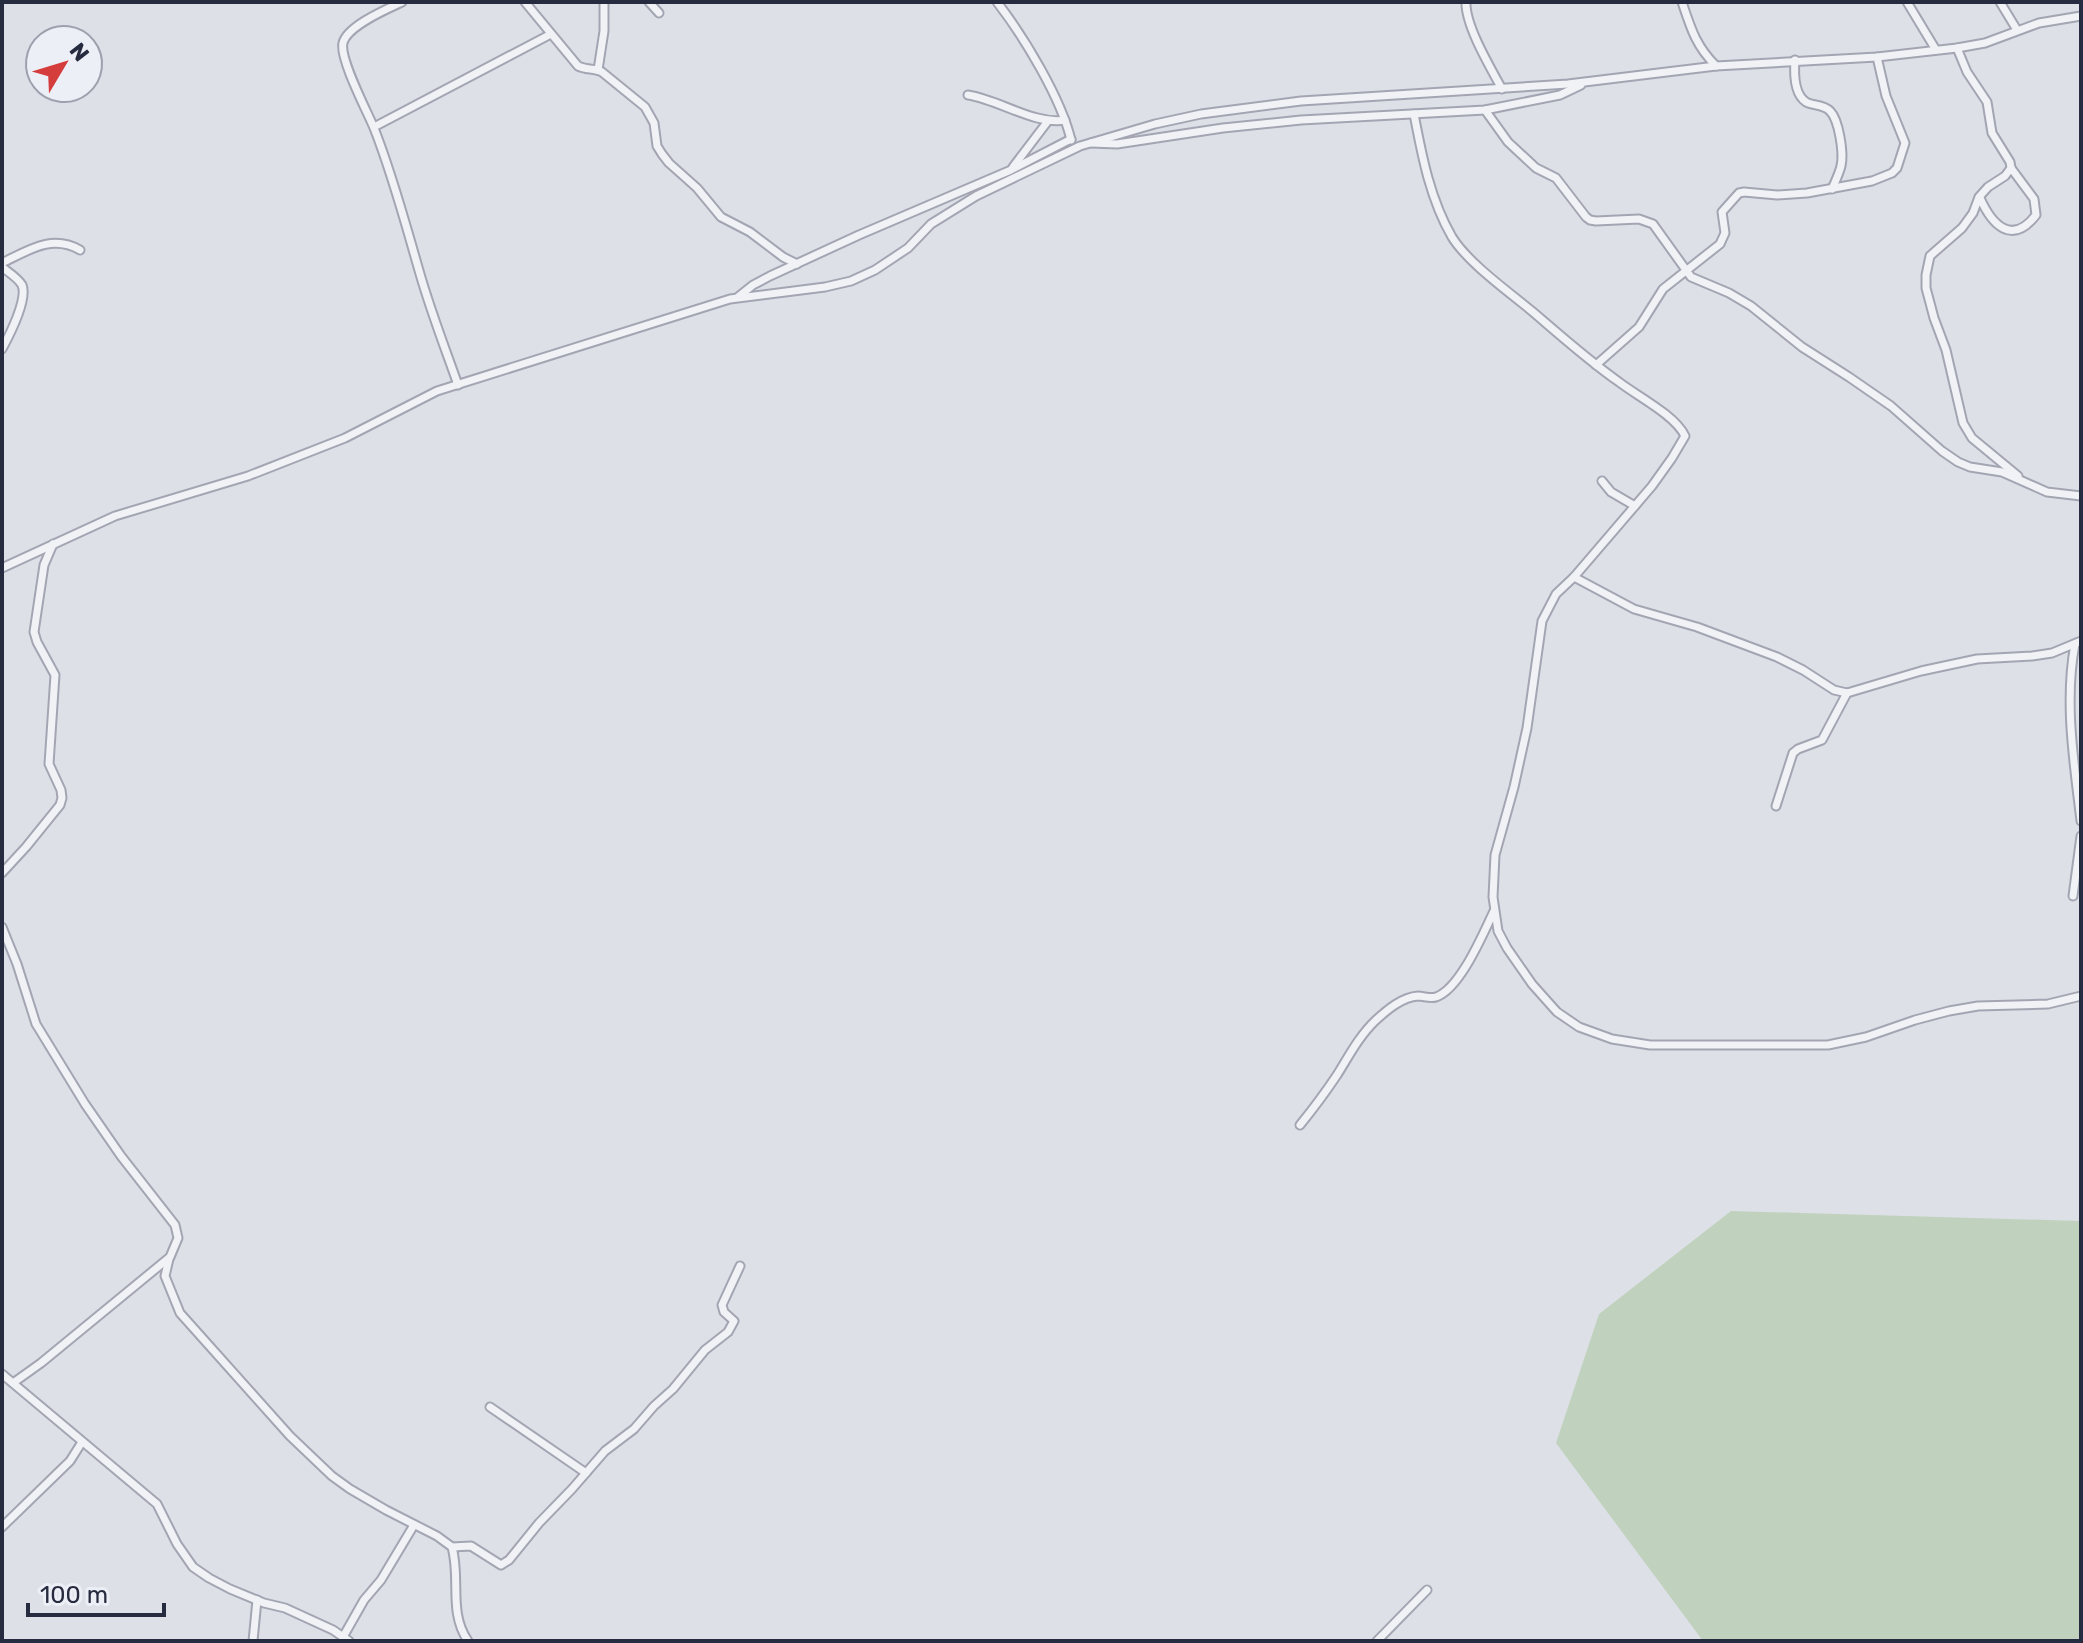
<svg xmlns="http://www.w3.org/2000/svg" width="2083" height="1643" font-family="Rubik,sans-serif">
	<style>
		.green { fill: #c0d2be }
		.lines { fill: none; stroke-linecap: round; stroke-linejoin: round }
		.minor-casing { stroke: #a3a6b2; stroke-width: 11 }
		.minor { stroke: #f0f2f6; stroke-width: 7 }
	</style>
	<rect width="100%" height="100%" fill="#dee0e8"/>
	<path class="green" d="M1731,1211l350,10v420h-378l-147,-198 43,-129z"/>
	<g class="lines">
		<g class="minor-casing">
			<g id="minor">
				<path d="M402,2c-15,7 -55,24 -59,41 -4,15 24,68 31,85 19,48 32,98 46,146 11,38 25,74 38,111"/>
				<path d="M525,2l53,64c8,4 16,2 24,6l43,35 9,16 3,23 5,8 7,9 28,25 24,29 29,15 33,25 14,7"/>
				<path d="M649,2l10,11"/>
				<path d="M997,2c27,35 64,96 74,138"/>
				<path d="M1466,2c-1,23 24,65 36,87"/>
				<path d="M1682,2c9,27 14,44 34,64"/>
				<path d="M1907,2l29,48"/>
				<path d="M2000,2l17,28"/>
				<path d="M1957,48l10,24 20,30 5,31 18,29 1,6 -6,8 -17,11 -9,10 -6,16 -11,15 -32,28 -4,19v13l8,30 12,32 17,73 9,15 46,38"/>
				<path d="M1795,60c-1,13 -1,34 11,42 7,4 17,2 24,9 9,9 14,42 11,55 -2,8 -6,16 -9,23"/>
				<path d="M598,70l6,-39v-29"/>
				<path d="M968,95c32,5 66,30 97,25"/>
				<path d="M1485,110l23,32 28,26 20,10 30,39 4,3 6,1 43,-2 14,5 38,53 38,16 22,13 51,41 47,30 42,29 51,45 16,11 12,5 32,5 45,20 34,4"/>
				<path d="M1414,114c8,42 16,85 38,123 16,26 57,55 81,75 28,24 56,49 86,70 18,14 56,33 66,54l-13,22 -20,28 -78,91 -18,17 -14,27 -15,107 -13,59 -19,68 -2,42 5,34 9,17 25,36 25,28 22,15 33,12 38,6h178l38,-8 49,-17 34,-9 29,-5 70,-2 33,-8"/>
				<path d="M374,127l177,-93"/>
				<path d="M1091,143l26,1 106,-16 78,-8 184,-10 75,-15 21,-10"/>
				<path d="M1013,167l35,-46"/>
				<path d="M1980,198c12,27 32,48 56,17l-2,-16 -23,-31"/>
				<path d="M2,263c27,-13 50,-29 78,-13"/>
				<path d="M2,267c6,5 16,11 20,18 6,14 -13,51 -20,64"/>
				<path d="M738,297l15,-12 17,-9 89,-41 152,-65 60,-31"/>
				<path d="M1596,365l43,-38 24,-38 57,-45 5,-11 -3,-21 17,-19 5,-1 33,3 30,-2 65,-12 20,-8 5,-5 8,-25 -19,-47 -9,-39"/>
				<path d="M1602,481l9,11 24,14"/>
				<path d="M2,568l113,-52 133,-40 97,-38 92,-47 293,-92 95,-12 26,-6 24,-11 33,-22 23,-24 45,-28 104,-50 75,-22 46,-10 100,-13 267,-17 148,-18 161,-9 80,-9 28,-5 54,-20 42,-7"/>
				<path d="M1574,577l60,32 63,18 80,30 26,13 31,20 13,3 74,-22 56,-12 55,-3 20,-3 29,-12"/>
				<path d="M2075,644c-11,58 -1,118 6,177"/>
				<path d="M1776,806l17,-53 5,-4 24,-9 25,-47"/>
				<path d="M2,873l24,-26 34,-42 2,-7 -1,-8 -12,-26 6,-89 -18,-33 -3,-10 10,-67 9,-21"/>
				<path d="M2073,896l8,-60"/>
				<path d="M2,927l15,37 19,60 49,80 36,52 54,69 3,13 -8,19 -129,106 -28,20"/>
				<path d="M1300,1125c13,-16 25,-32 37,-50 12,-19 22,-39 39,-55 11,-10 26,-23 42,-24 6,0 12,3 18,1 24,-8 47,-63 58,-86"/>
				<path d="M169,1259l-4,17 15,37 110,123 42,40 18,13 36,21 51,26 15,11c9,32 -4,65 16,94"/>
				<path d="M2,1374l155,130 20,40 16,23 16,11 21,11 34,14 21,5 48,22 16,11"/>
				<path d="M490,1407l96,66"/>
				<path d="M2,1527l68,-66 12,-19"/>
				<path d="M452,1547l19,-1 30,19 8,-5 30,-37 33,-34 33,-38 29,-22 20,-23 19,-17 32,-39 23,-18 6,-11 -10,-9 -2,-7 18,-39"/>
				<path d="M343,1637l21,-37 17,-20 33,-55"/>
				<path d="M253,1641l4,-41"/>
				<path d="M1377,1641l50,-51"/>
			</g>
		</g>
		<use href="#minor" class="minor"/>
	</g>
	<rect width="2083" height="1643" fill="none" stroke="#262b3f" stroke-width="8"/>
	<g transform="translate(64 64) rotate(52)"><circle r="38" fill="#edeff6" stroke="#9da1ad" stroke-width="2"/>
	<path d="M0-6L14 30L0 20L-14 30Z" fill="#d43d3c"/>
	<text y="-12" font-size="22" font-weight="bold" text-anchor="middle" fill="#262b3f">N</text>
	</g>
	<path d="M28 1603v12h136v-12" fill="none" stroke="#262b3f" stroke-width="4"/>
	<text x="40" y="1603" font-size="24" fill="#262b3f" stroke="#edeff6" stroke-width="6" paint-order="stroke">100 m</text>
</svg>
